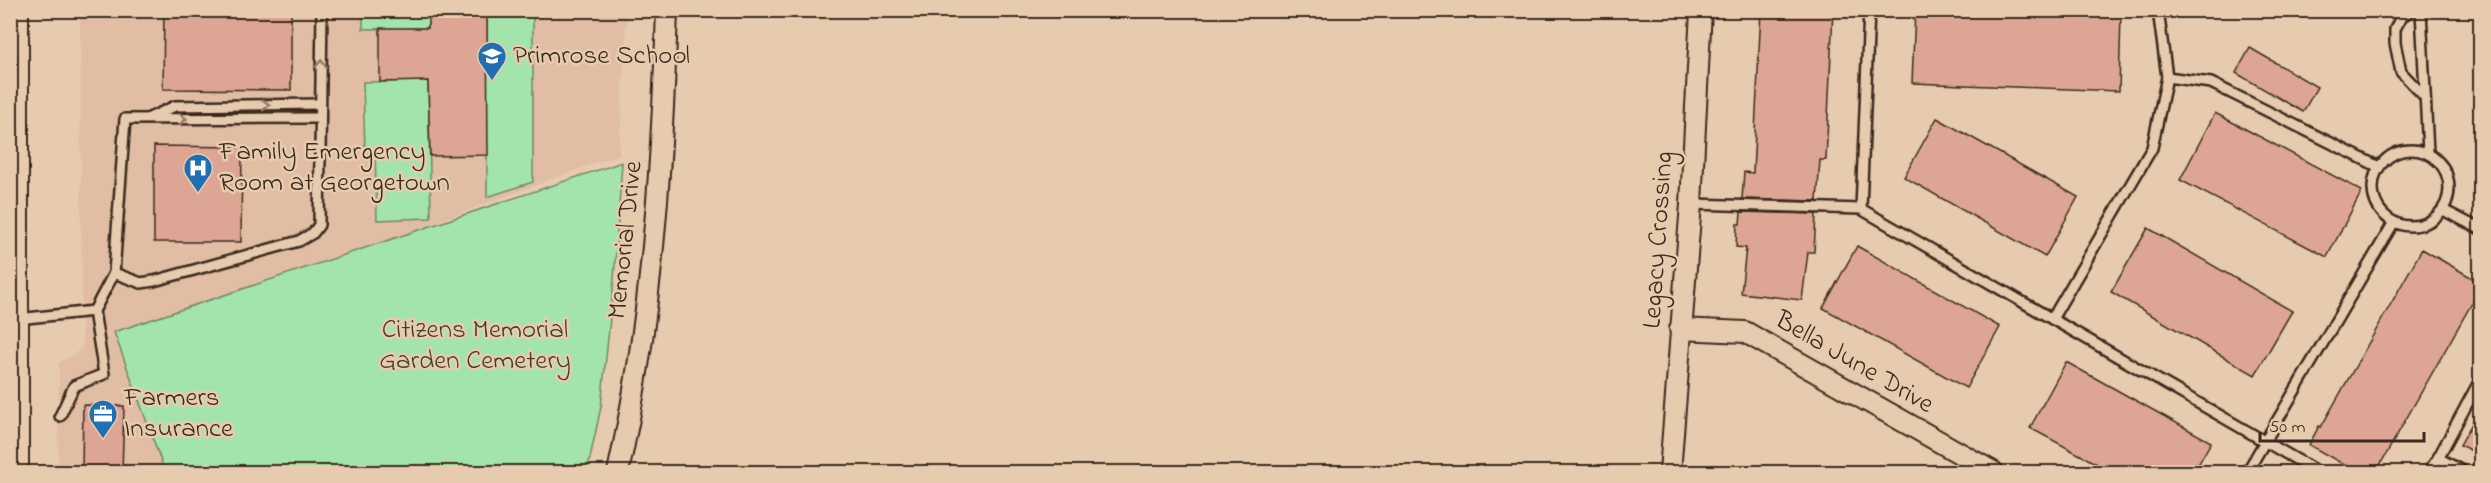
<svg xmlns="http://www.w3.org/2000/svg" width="2491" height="483" font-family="'Indie Flower',sans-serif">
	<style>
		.built { fill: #e1bda3 }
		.green { fill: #a3e4ac; stroke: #6f8765; stroke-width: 1.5 }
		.building { fill: #dda694; stroke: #3b2a1e; stroke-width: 1.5 }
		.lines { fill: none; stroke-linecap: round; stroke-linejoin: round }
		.service-casing { stroke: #3b2a1e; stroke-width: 14 }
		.minor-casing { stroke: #3b2a1e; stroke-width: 24 }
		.primary-casing { stroke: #3b2a1e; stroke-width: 34 }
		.service { stroke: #e7cbae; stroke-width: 9 }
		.minor { stroke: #e7cbae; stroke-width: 20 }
		.primary { stroke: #e7cbae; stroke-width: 30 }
		.oneway { stroke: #917a66 }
		.labels { text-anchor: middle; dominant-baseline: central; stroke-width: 5; stroke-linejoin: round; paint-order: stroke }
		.poi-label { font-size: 27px; fill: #3b2a1e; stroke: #e7cbae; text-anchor: start }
		.street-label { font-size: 27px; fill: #3b2a1e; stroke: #e7cbae }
		.park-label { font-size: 27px; fill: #453d2c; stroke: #e7cbae }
	</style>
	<rect width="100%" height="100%" fill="#e7cbae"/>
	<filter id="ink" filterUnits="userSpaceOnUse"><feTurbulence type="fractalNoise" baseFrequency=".0167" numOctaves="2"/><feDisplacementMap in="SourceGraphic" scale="12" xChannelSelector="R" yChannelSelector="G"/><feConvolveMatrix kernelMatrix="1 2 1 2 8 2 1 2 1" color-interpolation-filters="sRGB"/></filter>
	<g filter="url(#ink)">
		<path class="built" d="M80,11h547l-8,143 -257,96 -248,81 51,141h-107l1,-109 23,-14z"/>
		<g class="green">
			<path d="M363,11h65v17l-65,1z"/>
			<path d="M487,11h46v171l-46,15z"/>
			<path d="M428,81l3,137 -54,2 -2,-68h-10l-2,-70z"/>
			<path d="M622,162l-8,117 -13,128 -14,65h-422l-51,-140z"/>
		</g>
		<g class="building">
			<path d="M164,10h127v80l-128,-1z"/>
			<path d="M428,10h59l1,145 -58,1 -2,-75 -48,1v-54h48z"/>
			<path d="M1761,10h72l-7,150h-6l-3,41 -75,-2 2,-27 9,1z"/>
			<path d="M1915,10l206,2 -2,79 -207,-8z"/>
			<path d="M2250,48l67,39 -14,25 -67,-39z"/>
			<path d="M2215,113l147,78 -35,66 -147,-77z"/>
			<path d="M1937,118l141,79 -33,60 -141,-80z"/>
			<path d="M154,146l88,1 -1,95h-87z"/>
			<path d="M1741,212l75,2 -2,38h-6l-6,48 -61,-7 5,-45 -10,-1 1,-23h3z"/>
			<path d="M2148,228l144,83 -37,64 -144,-83z"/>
			<path d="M1857,246l143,81 -34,61 -143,-80z"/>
			<path d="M2422,249l59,34v4l-105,185h-19l-48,-27 10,-19 2,1z"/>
			<path d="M2066,362l145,80 -17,30h-82l-82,-44z"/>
			<path d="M83,405l41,1 -2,66 -40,-1z"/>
			<path d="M2481,407v49l-21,-11z"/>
		</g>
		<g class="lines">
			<g class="service-casing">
				<g id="service">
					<path d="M1869,10l-8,199 457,263"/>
					<path d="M2158,10l9,67 44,6 168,84"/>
					<path d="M2411,10l-10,7 -6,12v14l6,29 24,25"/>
					<path d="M2421,10l7,143"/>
					<path d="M149,118l26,-12 144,-2"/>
					<circle cx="2411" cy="188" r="38"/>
					<path d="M1691,204l170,5"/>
					<path d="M2443,210l37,19"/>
					<path d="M114,273l27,10 13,-2 145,-40 14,-8 6,-8 3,-215"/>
					<path d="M17,319l77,-8 20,-38 11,-154 194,-1"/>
					<path d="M2052,319l100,-171 15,-71"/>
					<path d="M60,416l14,-30 30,-12 -10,-63"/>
					<path d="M2438,458l42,-78"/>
					<path d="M2247,472l147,-250"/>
					<path d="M2428,472l10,-14 26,14"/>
				</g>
			</g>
			<g class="minor-casing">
				<g id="minor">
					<path d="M1680,329l65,3 248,140"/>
					<path d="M618,472c34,-152 44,-306 49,-462"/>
					<path d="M1670,472l21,-268 10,-194"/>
				</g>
			</g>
			<g class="primary-casing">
				<path id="primary" d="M13,10v462"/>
			</g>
			<use href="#service" class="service"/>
			<use href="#minor" class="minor"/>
			<use href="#primary" class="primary"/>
		</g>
		<defs><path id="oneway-chevron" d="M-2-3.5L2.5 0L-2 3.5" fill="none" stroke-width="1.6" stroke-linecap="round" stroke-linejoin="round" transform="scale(1.5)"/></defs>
		<g class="oneway">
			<use href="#oneway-chevron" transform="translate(321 64) rotate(-88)"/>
			<use href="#oneway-chevron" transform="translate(266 105) rotate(-1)"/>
			<use href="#oneway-chevron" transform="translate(183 119)"/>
		</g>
	</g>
	<defs>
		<g id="school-pin" transform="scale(1.5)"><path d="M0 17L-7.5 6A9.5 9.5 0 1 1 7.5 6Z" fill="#1f6fb2" stroke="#e7cbae"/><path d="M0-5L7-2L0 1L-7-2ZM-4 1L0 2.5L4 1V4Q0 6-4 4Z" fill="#fff"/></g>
		<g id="hospital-pin" transform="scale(1.5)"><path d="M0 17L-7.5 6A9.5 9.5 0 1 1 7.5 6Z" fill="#1f6fb2" stroke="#e7cbae"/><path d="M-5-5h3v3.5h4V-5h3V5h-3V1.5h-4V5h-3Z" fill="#fff"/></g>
		<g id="office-pin" transform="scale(1.5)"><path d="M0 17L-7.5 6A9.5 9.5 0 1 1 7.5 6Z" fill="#1f6fb2" stroke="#e7cbae"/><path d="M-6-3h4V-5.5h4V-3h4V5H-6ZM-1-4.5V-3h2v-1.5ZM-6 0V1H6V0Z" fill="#fff"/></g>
	</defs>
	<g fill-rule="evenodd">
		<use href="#school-pin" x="492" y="56"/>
		<use href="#hospital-pin" x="198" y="168"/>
		<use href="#office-pin" x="103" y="414"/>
	</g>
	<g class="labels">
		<g class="poi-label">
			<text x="513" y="56">Primrose School</text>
			<text x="219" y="152">Family Emergency<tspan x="219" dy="31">Room at Georgetown</tspan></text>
			<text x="124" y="398">Farmers<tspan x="124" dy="31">Insurance</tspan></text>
		</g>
		<g class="street-label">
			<text transform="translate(626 240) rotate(-84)">Memorial Drive</text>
			<text transform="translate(1659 240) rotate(-86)">Legacy Crossing</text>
			<text transform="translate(1854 363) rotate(30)">Bella June Drive</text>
		</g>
		<g class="park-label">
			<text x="475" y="330">Citizens Memorial<tspan x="475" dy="31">Garden Cemetery</tspan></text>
		</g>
	</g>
	<rect width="2491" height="483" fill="none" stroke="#e7cbae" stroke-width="36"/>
	<rect x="18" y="18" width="2455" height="447" fill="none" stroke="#3b2a1e" stroke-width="2" filter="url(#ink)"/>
	<path d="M2260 432v9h164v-9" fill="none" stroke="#3b2a1e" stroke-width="3"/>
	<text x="2269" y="432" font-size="18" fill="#3b2a1e" stroke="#e7cbae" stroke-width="4.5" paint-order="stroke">50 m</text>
</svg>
